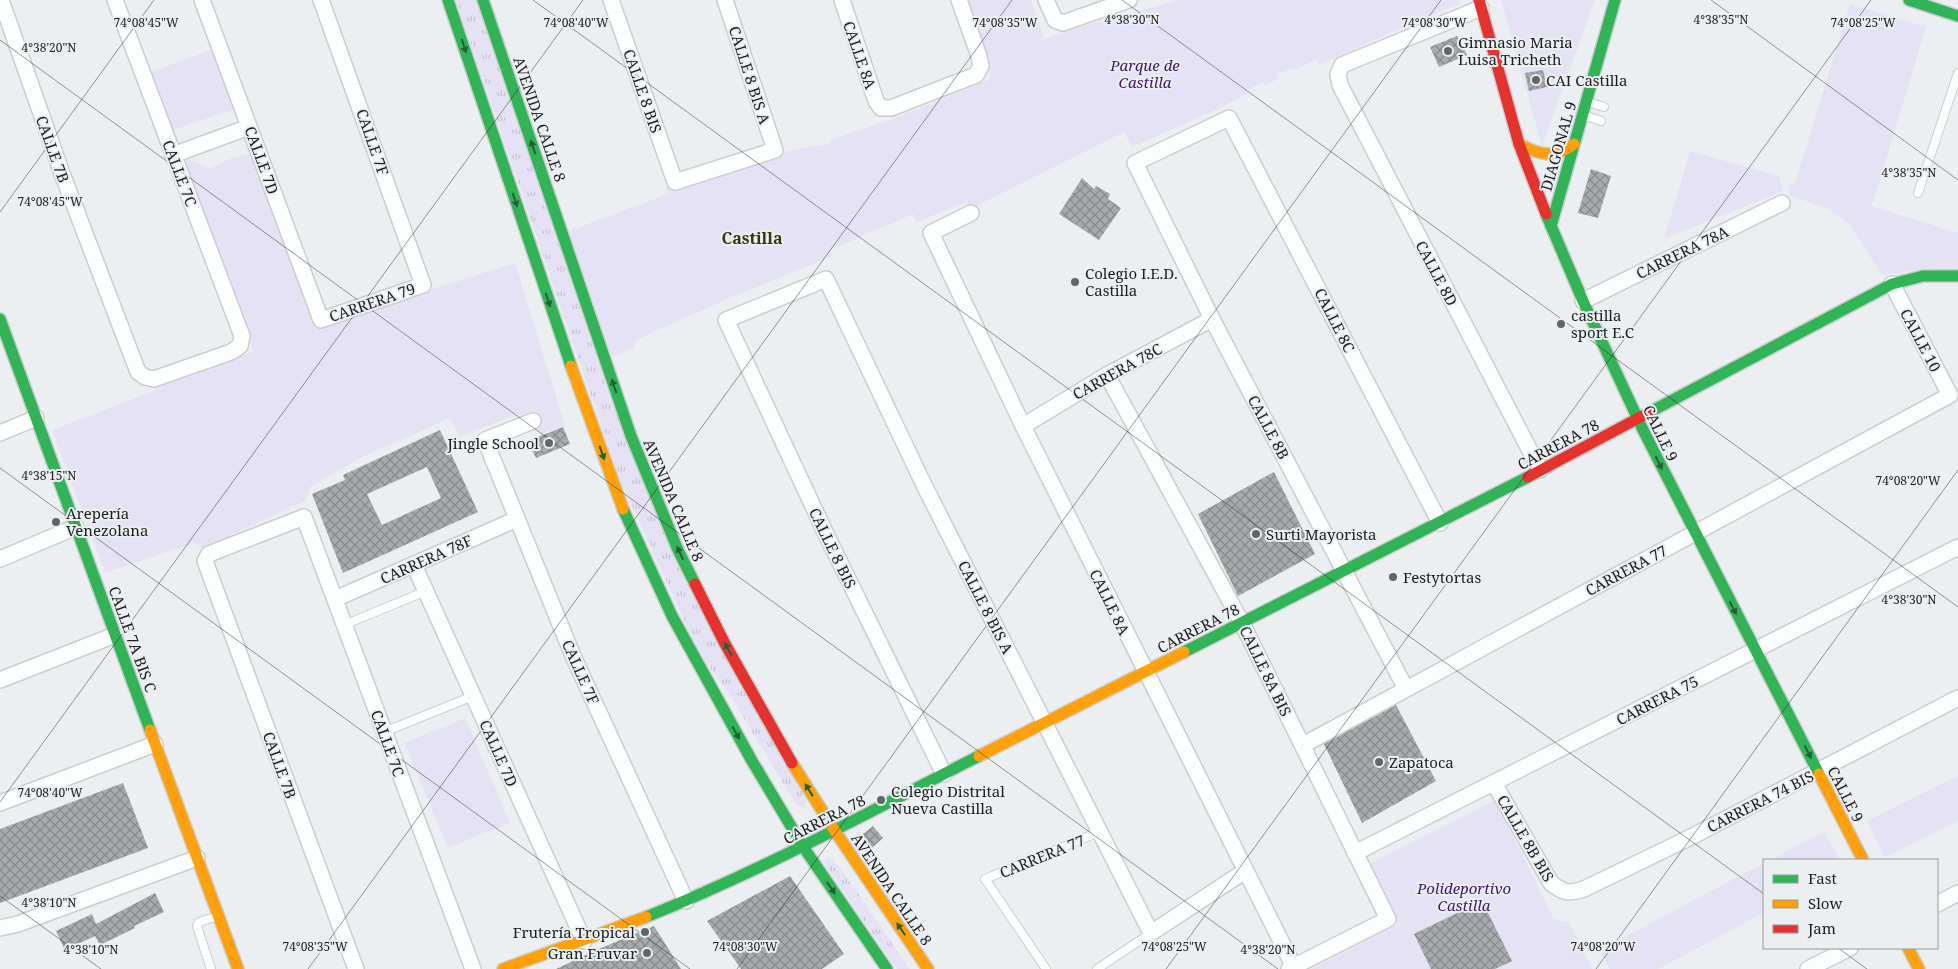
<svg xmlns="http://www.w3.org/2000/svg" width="1958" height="969" font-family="'Noto Serif',serif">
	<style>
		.grass { fill: url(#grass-tufts) }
		.green { fill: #e6e2f5 }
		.building { fill: url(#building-cross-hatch); fill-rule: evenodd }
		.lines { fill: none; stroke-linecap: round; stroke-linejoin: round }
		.lane-casing { stroke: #cacdce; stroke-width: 10 }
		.street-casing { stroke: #cacdce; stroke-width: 18 }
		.fast-casing { stroke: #cacdce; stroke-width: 14 }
		.slow-casing { stroke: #cacdce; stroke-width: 14 }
		.jam-casing { stroke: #cacdce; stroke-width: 14 }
		.lane { stroke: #fcfdfd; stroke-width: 8 }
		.street { stroke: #fcfdfd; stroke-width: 15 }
		.fast { stroke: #30b455; stroke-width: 11 }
		.slow { stroke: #ff9f0a; stroke-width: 11 }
		.jam { stroke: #e5322d; stroke-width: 11 }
		.oneway { fill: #246036 }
		.ticks { fill: none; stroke: #1a1b1c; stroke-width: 1; stroke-opacity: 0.45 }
		.poi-dot { fill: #646567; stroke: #ebeff2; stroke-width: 2 }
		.labels { text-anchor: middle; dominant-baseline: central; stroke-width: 4; stroke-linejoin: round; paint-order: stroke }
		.poi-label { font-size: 15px; fill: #1a1b1c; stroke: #ebeff2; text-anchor: start }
		.street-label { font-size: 15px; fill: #1a1b1c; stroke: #ebeff2 }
		.park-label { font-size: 15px; font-style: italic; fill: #3d146e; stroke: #ebeff2 }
		.neighbourhood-label { font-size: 16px; font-weight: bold; fill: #37360b; stroke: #ebeff2 }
		.ticks-label { font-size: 12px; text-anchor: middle; fill: #1a1b1c; stroke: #ebeff2; stroke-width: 4; stroke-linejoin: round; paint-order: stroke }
	</style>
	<defs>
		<pattern id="grass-tufts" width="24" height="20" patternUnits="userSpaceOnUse" patternTransform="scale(1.25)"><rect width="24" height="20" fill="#e6e2f5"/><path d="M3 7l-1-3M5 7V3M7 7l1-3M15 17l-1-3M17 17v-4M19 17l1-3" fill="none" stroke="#c5c1d1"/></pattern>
		<pattern id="building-cross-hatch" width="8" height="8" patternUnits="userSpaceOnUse" patternTransform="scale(1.25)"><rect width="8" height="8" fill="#a8abac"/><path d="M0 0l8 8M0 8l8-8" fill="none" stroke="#888a8b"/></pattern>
	</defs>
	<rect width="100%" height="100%" fill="#eceff1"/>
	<g class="grass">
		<path d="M456,0h20l134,398 197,405 -4,5 -7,-4 -67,-110 -22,-30 -19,-35 -70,-154z"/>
		<path d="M828,857l5,2 8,10 69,100h-13l-72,-105v-4z"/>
	</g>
	<g class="green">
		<path d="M966,0h65l13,39 39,-13 96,-26h279l1,4 -51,21 -89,40 -2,-6 -23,11 -2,-2 -16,6 2,5 -13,6 -2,-3 -16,8 2,3 -40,20 -77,34 -8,-15 -152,76 -5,-6 -50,20 -4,-8 -83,36 2,6c-67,28 -134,54 -198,86l2,5 -24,10 -43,-126 99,-37 -2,-6 113,-35 38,-8 1,2 13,-5 -1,-2 68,-23 93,-38z"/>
		<path d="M1501,0h94l-53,146z"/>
		<path d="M1850,4l76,23 -54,179 86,27v35l-38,1 -36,6 -3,-2 -32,-49 -22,-16 -36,-12 -3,-7 1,-4 6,-2z"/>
		<path d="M214,49l21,60 -68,23 -20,-59z"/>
		<path d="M1690,151l89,25 4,15 -119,48z"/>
		<path d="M250,154l67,171 198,-62 50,162 -25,10 -8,-17 -15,-4 -57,23 -10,-19 -85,38 -54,30 -4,14 -106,49 -7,-6 -89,30 -53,-143 104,-40 4,-7 92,-31v-5l-69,-187 3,-2 23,10 23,-10z"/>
		<path d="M465,718l45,105 -62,25 -44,-105z"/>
		<path d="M1958,776v45l-73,36 -18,-36z"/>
		<path d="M1495,800l58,117 7,4 9,1 23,47h-280l86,-45 -29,-60z"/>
		<path d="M1824,832l16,28h-70z"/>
		<path d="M1764,863v50l-106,56h-48l-10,-19z"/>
	</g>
	<g class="building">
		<path d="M1457,36l10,19 -28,12 -9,-20z"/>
		<path d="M1543,70l4,17 -18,4 -4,-18z"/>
		<path d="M1591,169l20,7 -13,42 -20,-5z"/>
		<path d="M1082,178l12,11 2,-3 14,8 -2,5 13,9 -22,32 -40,-26z"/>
		<path d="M563,427l7,17 -34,14 -8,-17z"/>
		<path d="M440,430l38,82 -135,61 -31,-79 33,-14 -2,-5zM427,467l14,31 -59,27 -15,-31z"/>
		<path d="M1274,472l41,82 -77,42 -40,-82z"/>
		<path d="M1396,705l40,76 -74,42 -38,-79z"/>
		<path d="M123,783l25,65 -148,55v-74z"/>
		<path d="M873,826l10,12 -17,15 -4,-9 1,-10z"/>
		<path d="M790,876l54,78 -22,15h-81l-34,-48z"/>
		<path d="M155,893l9,19 -30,14 1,2 -35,17 -5,-9 -30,14 -9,-19 36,-17 4,10z"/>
		<path d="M1482,901l30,60 -17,8h-64l-17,-35z"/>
		<path d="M654,926l27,43h-125l38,-18z"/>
	</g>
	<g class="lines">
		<g class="lane-casing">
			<g id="lane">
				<path d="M1588,102l16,5"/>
				<path d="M1583,115l18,6"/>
				<path d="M1918,193l40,-120"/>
				<path d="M344,625l82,-34"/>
				<path d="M384,732l89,-36"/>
				<path d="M211,969l-14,-43 2,-4 19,-6"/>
				<path d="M1046,969l-61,-90 114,-47"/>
				<path d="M1097,969l54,-36"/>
			</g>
		</g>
		<g class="street-casing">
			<g id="street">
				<path d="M1,0l62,176 75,196 7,5 9,2 77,-27 9,-6 2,-10 -127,-336"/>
				<path d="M202,0l119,320 102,-35 -102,-285"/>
				<path d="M611,0l64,182 100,-32 -50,-150"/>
				<path d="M842,0l34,101 5,7h10l85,-33 5,-9 -2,-10 -20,-56"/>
				<path d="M1046,0l9,20 8,3 66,-23"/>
				<path d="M1481,8l-139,57 -4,9 2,11 200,385"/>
				<path d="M173,155l76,-28"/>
				<path d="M971,213l-40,20 92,193 272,543"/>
				<path d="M1583,301l199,-98"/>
				<path d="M1107,375l135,248 146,296 -99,50"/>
				<path d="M533,421l-48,19 88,216 113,245"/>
				<path d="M1023,426l84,-51 105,-56"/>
				<path d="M0,433l36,-15"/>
				<path d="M0,559l76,-32"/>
				<path d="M414,565l170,376"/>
				<path d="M335,599l182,-80"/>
				<path d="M0,680l115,-45"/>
				<path d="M1406,689l-194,-370 -77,-156 94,-45 211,405"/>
				<path d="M1303,745l647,-350 -58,-111"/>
				<path d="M944,774l-118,-240 -100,-214 100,-41 98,206 227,448 94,-62"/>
				<path d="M1494,783l57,100c13,10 17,11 33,6l107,-52 267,-139"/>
				<path d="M0,803l155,-59"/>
				<path d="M1355,853l603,-306"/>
				<path d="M1937,904l21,-11"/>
				<path d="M0,928l18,-4 179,-66"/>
				<path d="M356,969l-151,-408 4,-7 95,-37 169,452"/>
				<path d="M1808,969l42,-21"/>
			</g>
		</g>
		<g class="fast-casing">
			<g id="fast">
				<path d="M448,0l123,366"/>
				<path d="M483,0l148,436 47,114 17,34"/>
				<path d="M1909,0l49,16"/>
				<path d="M1546,214l37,87 60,129 176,344"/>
				<path d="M1551,226l64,-226"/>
				<path d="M0,319l150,411"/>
				<path d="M1648,413l244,-129 31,-8h35"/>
				<path d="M623,509l49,107 80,145 52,87 83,121"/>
				<path d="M1184,652l344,-175"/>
				<path d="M646,917c115,-46 223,-105 333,-161"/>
			</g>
		</g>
		<g class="slow-casing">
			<g id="slow">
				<path d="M1519,144c20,11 36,15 55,0"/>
				<path d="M571,366l52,143"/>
				<path d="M150,730l88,239"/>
				<path d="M979,756l205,-104"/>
				<path d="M792,763l43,68 93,138"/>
				<path d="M1819,774l44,86"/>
				<path d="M1908,948l11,21"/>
				<path d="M503,969l143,-52"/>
			</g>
		</g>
		<g class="jam-casing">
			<g id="jam">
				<path d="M1479,0l40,144 27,70"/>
				<path d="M1528,477l120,-64"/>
				<path d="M695,584l29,58 68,121"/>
			</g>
		</g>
		<use href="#lane" class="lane"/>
		<use href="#street" class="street"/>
		<use href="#fast" class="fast"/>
		<use href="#slow" class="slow"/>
		<use href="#jam" class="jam"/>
	</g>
	<defs><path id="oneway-solid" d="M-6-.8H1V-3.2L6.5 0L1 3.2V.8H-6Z" transform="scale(1.25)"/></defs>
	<g class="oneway">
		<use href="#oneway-solid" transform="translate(464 46) rotate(72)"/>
		<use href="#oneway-solid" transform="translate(533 147) rotate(-109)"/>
		<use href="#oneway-solid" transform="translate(515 200) rotate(72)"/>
		<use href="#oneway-solid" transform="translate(548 300) rotate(71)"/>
		<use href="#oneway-solid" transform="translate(614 386) rotate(-109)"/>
		<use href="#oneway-solid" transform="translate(602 453) rotate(70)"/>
		<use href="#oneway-solid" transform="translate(1659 463) rotate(63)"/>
		<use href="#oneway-solid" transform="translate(680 553) rotate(-115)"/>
		<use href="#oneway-solid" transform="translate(1733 608) rotate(63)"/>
		<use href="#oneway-solid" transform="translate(728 649) rotate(-119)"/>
		<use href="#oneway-solid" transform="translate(736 733) rotate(60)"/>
		<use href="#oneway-solid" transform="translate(1808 752) rotate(63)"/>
		<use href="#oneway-solid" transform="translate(809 790) rotate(-122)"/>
		<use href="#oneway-solid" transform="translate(831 888) rotate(55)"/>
		<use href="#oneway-solid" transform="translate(901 929) rotate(-124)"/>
	</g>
	<path class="ticks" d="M533,0l1231,894M1122,0l836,607M1711,0l247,180M0,40l1278,929M0,212l154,-212M0,468l690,501M0,802l583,-802M0,896l101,73M1838,948l29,21M308,969l704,-969M737,969l704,-969M1166,969l705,-969M1596,969l362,-499"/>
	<g class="poi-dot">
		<circle cx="1448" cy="51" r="5"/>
		<circle cx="1536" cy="80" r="5"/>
		<circle cx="1075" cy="282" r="5"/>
		<circle cx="1561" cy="324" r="5"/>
		<circle cx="549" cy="443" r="5"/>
		<circle cx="56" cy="522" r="5"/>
		<circle cx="1256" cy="534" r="5"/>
		<circle cx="1393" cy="577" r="5"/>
		<circle cx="1379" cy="762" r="5"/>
		<circle cx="881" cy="800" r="5"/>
		<circle cx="645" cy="932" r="5"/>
		<circle cx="647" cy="953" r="5"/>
	</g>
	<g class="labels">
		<g class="poi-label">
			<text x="1458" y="42">Gimnasio Maria<tspan x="1458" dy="17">Luisa Tricheth</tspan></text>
			<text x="1546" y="80">CAI Castilla</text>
			<text x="1085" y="273">Colegio I.E.D.<tspan x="1085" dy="17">Castilla</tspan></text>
			<text x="1571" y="315">castilla<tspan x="1571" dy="17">sport E.C</tspan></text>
			<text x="539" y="443" text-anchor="end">Jingle School</text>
			<text x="66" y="513">Arepería<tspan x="66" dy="17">Venezolana</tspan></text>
			<text x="1266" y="534">Surti Mayorista</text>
			<text x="1403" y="577">Festytortas</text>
			<text x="1389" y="762">Zapatoca</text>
			<text x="891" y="791">Colegio Distrital<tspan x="891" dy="17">Nueva Castilla</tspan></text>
			<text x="635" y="932" text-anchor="end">Frutería Tropical</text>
			<text x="637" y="953" text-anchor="end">Gran Fruvar</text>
		</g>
		<g class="street-label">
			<text transform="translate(860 55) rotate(71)">CALLE 8A</text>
			<text transform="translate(750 75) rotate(72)">CALLE 8 BIS A</text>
			<text transform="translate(643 91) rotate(71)">CALLE 8 BIS</text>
			<text transform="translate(540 119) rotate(71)">AVENIDA CALLE 8</text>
			<text transform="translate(373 142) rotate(71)">CALLE 7F</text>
			<text transform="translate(1558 146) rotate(-74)">DIAGONAL 9</text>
			<text transform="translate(53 149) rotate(70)">CALLE 7B</text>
			<text transform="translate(262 160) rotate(70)">CALLE 7D</text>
			<text transform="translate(180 173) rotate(69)">CALLE 7C</text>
			<text transform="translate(1682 252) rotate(-26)">CARRERA 78A</text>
			<text transform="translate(1437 273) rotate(62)">CALLE 8D</text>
			<text transform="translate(372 302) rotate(-19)">CARRERA 79</text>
			<text transform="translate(1335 320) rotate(63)">CALLE 8C</text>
			<text transform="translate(1921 340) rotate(62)">CALLE 10</text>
			<text transform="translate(1117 371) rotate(-29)">CARRERA 78C</text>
			<text transform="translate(1269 427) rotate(62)">CALLE 8B</text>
			<text transform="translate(1661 433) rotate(64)">CALLE 9</text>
			<text transform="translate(1558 444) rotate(-28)">CARRERA 78</text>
			<text transform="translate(674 500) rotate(67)">AVENIDA CALLE 8</text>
			<text transform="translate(833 548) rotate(64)">CALLE 8 BIS</text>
			<text transform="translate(426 559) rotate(-24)">CARRERA 78F</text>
			<text transform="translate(1626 570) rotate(-28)">CARRERA 77</text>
			<text transform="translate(1110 602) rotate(64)">CALLE 8A</text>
			<text transform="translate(986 607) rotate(63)">CALLE 8 BIS A</text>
			<text transform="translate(1198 628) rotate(-27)">CARRERA 78</text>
			<text transform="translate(133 639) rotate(70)">CALLE 7A BIS C</text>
			<text transform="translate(1266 671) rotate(64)">CALLE 8A BIS</text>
			<text transform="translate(581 672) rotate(66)">CALLE 7F</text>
			<text transform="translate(1657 700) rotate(-27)">CARRERA 75</text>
			<text transform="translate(388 743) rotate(70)">CALLE 7C</text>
			<text transform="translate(499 753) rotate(66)">CALLE 7D</text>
			<text transform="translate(280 765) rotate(70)">CALLE 7B</text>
			<text transform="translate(1846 794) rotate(63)">CALLE 9</text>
			<text transform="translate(1760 801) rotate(-27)">CARRERA 74 BIS</text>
			<text transform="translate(824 819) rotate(-27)">CARRERA 78</text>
			<text transform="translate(1526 838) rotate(60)">CALLE 8B BIS</text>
			<text transform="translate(1042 856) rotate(-22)">CARRERA 77</text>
			<text transform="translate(892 889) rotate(56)">AVENIDA CALLE 8</text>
		</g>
		<g class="park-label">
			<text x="1145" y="65">Parque de<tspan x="1145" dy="17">Castilla</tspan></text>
			<text x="1464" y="888">Polideportivo<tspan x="1464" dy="17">Castilla</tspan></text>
		</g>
		<g class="neighbourhood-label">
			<text x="752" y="238">Castilla</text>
		</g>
	</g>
	<g class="ticks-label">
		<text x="1721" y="24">4°38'35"N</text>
		<text x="1132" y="24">4°38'30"N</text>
		<text x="146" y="27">74°08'45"W</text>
		<text x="576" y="27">74°08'40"W</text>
		<text x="1005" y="27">74°08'35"W</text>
		<text x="1434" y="27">74°08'30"W</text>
		<text x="1863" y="27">74°08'25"W</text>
		<text x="49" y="52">4°38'20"N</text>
		<text x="1909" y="177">4°38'35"N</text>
		<text x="50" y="206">74°08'45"W</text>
		<text x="49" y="480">4°38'15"N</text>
		<text x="1908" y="485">74°08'20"W</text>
		<text x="1909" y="604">4°38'30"N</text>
		<text x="50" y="797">74°08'40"W</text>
		<text x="49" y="907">4°38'10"N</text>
		<text x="315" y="951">74°08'35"W</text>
		<text x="745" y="951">74°08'30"W</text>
		<text x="1174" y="951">74°08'25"W</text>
		<text x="1603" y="951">74°08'20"W</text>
		<text x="91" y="954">4°38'10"N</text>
		<text x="1268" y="954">4°38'20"N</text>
	</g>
	<rect x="1763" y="859" width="175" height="90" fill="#ebeff2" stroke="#979a9c"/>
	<rect x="1773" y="875" width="25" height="8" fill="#30b455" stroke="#979a9c"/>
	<text x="1808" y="884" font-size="15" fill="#1a1b1c">Fast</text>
	<rect x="1773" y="900" width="25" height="8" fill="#ff9f0a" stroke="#979a9c"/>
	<text x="1808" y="909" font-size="15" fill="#1a1b1c">Slow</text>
	<rect x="1773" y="925" width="25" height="8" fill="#e5322d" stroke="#979a9c"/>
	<text x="1808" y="934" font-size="15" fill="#1a1b1c">Jam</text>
</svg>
